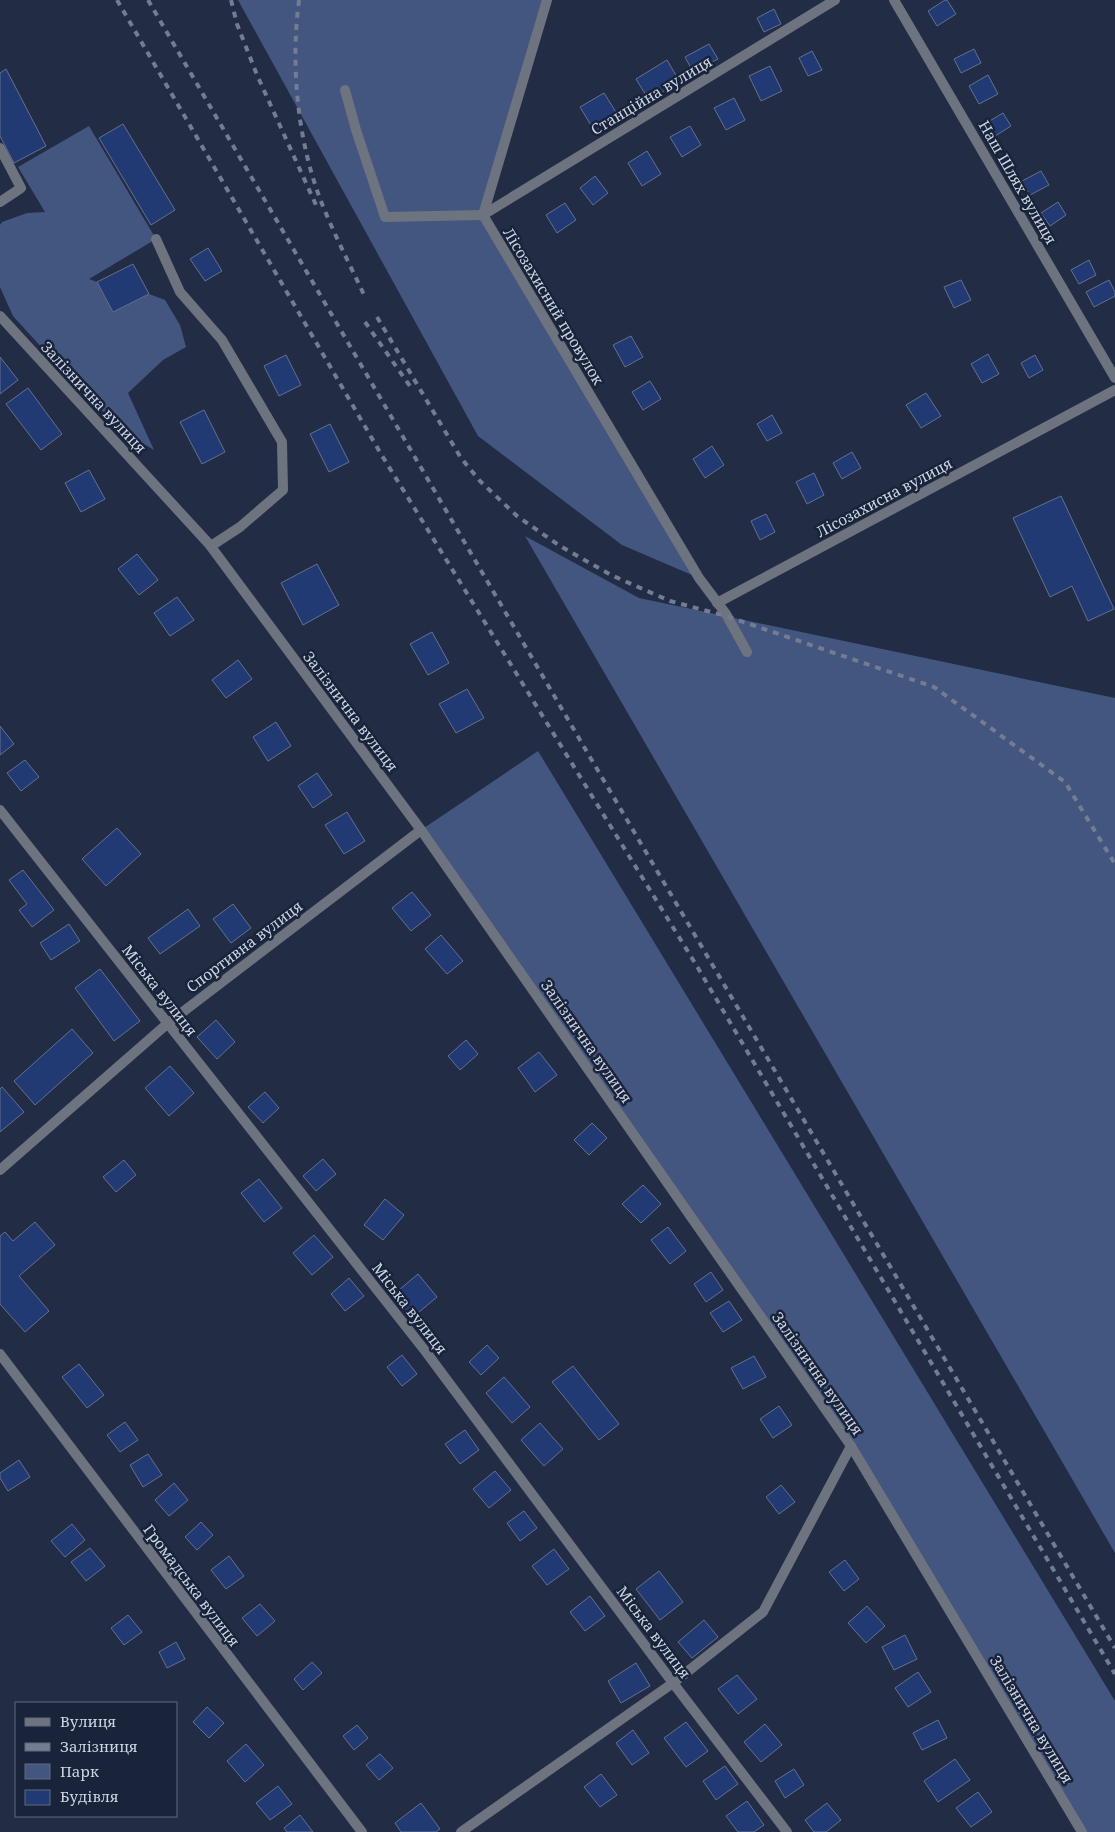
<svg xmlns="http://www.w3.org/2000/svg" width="1115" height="1832" font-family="'Noto Serif',serif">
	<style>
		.green { fill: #425680 }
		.building { fill: #213a74; stroke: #64718d }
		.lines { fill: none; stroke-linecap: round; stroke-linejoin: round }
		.minor { stroke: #6d737f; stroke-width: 10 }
		.rail { stroke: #737c91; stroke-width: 4; stroke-dasharray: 6 6; stroke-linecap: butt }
		.labels { text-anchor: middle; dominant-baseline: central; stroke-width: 5; stroke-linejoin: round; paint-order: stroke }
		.street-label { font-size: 15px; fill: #cdd4e4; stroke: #19233a }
	</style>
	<rect width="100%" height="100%" fill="#222d45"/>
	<g class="green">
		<path d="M238,0h309l-64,215 216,363 -77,-33 -144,-109z"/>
		<path d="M89,126l67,113 -67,40 8,3 16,30 36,-18 16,6 15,25 6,22 -23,13 -35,33 26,57 -28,-17 -42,-39 -71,-78 -13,-29v-62l2,-3 25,-9 18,-1 -27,-45z"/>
		<path d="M525,536l114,62 476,100v855z"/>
		<path d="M538,751l577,950v131h-33l-231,-386 -430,-616z"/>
	</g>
	<g class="building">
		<path d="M945,0h2l9,14 -19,12 -9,-15z"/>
		<path d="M774,9l7,15 -17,8 -7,-14z"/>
		<path d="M709,44l9,15 -25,13 -8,-15z"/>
		<path d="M974,49l7,14 -20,10 -7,-14z"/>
		<path d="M812,51l10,19 -14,6 -9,-18z"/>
		<path d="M667,60l13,22 -31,18 -13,-21z"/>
		<path d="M770,66l12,25 -21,10 -12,-25z"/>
		<path d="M6,69l40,77 -32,17 -14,-27v-63z"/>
		<path d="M988,75l10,19 -19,10 -10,-18z"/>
		<path d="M604,93l15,24 -24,15 -15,-25z"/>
		<path d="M734,98l11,22 -19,10 -12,-22z"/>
		<path d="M1003,113l8,13 -19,12 -9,-13z"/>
		<path d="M123,124l52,86 -24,15 -52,-87z"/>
		<path d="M690,126l11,19 -19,12 -12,-20z"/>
		<path d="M647,151l14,23 -19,12 -14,-23z"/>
		<path d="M1041,171l8,14 -19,10 -8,-14z"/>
		<path d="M595,176l13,17 -15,12 -13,-17z"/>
		<path d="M1058,202l8,13 -16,11 -9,-13z"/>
		<path d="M565,203l11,17 -19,13 -11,-18z"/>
		<path d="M208,248l14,23 -17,10 -15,-22z"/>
		<path d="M1089,260l7,15 -17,9 -8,-14z"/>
		<path d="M133,264l16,30 -36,18 -16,-30z"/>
		<path d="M961,280l10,20 -17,8 -10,-21z"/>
		<path d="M1109,280l6,12v4l-21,11 -8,-15z"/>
		<path d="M631,336l12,21 -18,10 -12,-22z"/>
		<path d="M988,354l11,20 -17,9 -11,-19z"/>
		<path d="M286,355l15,30 -22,11 -15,-30z"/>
		<path d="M1035,355l8,15 -14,8 -8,-15z"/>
		<path d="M0,357l18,23 -18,14z"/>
		<path d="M650,381l11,18 -18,11 -11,-18z"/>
		<path d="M28,388l34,46 -21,16 -35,-46z"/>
		<path d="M926,393l15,23 -20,12 -15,-23z"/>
		<path d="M204,410l21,42 -23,12 -22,-42z"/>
		<path d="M772,415l10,18 -15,8 -10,-17z"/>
		<path d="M330,424l19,38 -20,10 -19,-38z"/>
		<path d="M712,446l12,19 -19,13 -12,-19z"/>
		<path d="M852,452l9,16 -19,11 -9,-16z"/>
		<path d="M89,470l16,29 -24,13 -16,-29z"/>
		<path d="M814,473l10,22 -17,9 -11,-22z"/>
		<path d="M1061,496l53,113 -26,12 -16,-35 -22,11 -37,-79z"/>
		<path d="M766,514l9,18 -15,8 -9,-19z"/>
		<path d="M137,554l21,26 -19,15 -21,-26z"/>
		<path d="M317,564l22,41 -36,20 -22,-42z"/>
		<path d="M177,597l17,23 -24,16 -16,-23z"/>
		<path d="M432,632l17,31 -21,12 -18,-31z"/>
		<path d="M238,660l14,19 -26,19 -14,-18z"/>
		<path d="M467,689l17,29 -28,15 -17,-29z"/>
		<path d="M276,722l15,24 -23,15 -15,-24z"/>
		<path d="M0,726l14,18 -14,11z"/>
		<path d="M25,760l14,17 -18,14 -14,-18z"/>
		<path d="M317,773l15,22 -19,13 -15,-22z"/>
		<path d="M347,812l18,29 -21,13 -19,-29z"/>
		<path d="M117,828l24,26 -35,32 -24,-27z"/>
		<path d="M23,870l31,40 -22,17 -13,-17 8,-6 -18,-24z"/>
		<path d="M412,892l19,23 -20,16 -19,-23z"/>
		<path d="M233,904l18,24 -20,15 -18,-24z"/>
		<path d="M188,909l12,17 -40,28 -12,-16z"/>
		<path d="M69,924l11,17 -29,19 -11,-17z"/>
		<path d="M441,935l22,26 -16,13 -22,-25z"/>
		<path d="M100,969l40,52 -26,20 -39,-53z"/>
		<path d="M216,1020l19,22 -18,17 -20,-22z"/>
		<path d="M72,1029l21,24 -58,52 -21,-24z"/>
		<path d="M466,1040l12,14 -18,16 -12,-14z"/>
		<path d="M539,1052l18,23 -22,17 -17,-24z"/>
		<path d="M170,1066l24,27 -25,23 -24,-28z"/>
		<path d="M2,1087l22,25 -24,20v-43z"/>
		<path d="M265,1092l14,16 -16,15 -15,-16z"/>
		<path d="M592,1123l15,15 -18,17 -15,-15z"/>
		<path d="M323,1159l13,15 -20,17 -13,-15z"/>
		<path d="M124,1160l12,15 -20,17 -13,-15z"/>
		<path d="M259,1179l23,29 -18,14 -23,-29z"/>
		<path d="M643,1185l18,19 -20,19 -19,-19z"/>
		<path d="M385,1199l19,16 -21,25 -19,-15z"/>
		<path d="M35,1222l20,23 -36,31 30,35 -24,21 -25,-28v-68l5,-4 8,9z"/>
		<path d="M668,1227l18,24 -16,13 -19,-24z"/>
		<path d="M314,1235l19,22 -21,18 -19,-22z"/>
		<path d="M711,1272l12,18 -17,12 -12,-18z"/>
		<path d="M418,1274l19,23 -25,21 -19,-23z"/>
		<path d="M349,1278l15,18 -19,15 -14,-17z"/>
		<path d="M729,1301l13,19 -19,12 -13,-19z"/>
		<path d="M487,1345l12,13 -18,17 -12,-13z"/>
		<path d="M402,1355l15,19 -15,12 -15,-19z"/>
		<path d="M754,1356l12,21 -23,12 -12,-21z"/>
		<path d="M79,1364l25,31 -17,13 -25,-31z"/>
		<path d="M573,1366l46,58 -20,16 -47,-58z"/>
		<path d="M504,1377l26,30 -18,16 -26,-30z"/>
		<path d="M779,1406l13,19 -19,13 -13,-19z"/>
		<path d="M125,1422l13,18 -18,12 -13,-17z"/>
		<path d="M540,1423l23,26 -19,17 -23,-26z"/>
		<path d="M465,1430l14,20 -19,14 -15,-20z"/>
		<path d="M148,1454l14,21 -19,12 -13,-22z"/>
		<path d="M19,1460l11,17 -22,14 -8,-13v-5z"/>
		<path d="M495,1471l16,19 -22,18 -16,-19z"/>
		<path d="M174,1483l14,17 -19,16 -14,-16z"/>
		<path d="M781,1485l14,17 -16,12 -13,-17z"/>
		<path d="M524,1511l13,17 -17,13 -13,-18z"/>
		<path d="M201,1522l12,13 -16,15 -12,-13z"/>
		<path d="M72,1524l13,16 -20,17 -14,-16z"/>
		<path d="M90,1548l15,18 -19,15 -15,-19z"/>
		<path d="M554,1549l15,20 -22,16 -15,-19z"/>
		<path d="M229,1556l15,20 -18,13 -15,-19z"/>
		<path d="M845,1560l14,19 -15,12 -15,-19z"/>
		<path d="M659,1571l24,31 -23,18 -24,-31z"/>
		<path d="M590,1596l15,20 -20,15 -15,-19z"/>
		<path d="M260,1604l15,17 -18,15 -15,-18z"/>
		<path d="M867,1606l18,20 -19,17 -18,-20z"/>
		<path d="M128,1615l14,17 -18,13 -13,-17z"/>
		<path d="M704,1620l14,17 -26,21 -14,-16z"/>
		<path d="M905,1635l12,24 -23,11 -12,-23z"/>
		<path d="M176,1642l9,17 -18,9 -8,-16z"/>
		<path d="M312,1662l10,11 -19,17 -9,-11z"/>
		<path d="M636,1663l14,23 -29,17 -13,-22z"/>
		<path d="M918,1672l13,20 -23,15 -13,-19z"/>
		<path d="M737,1675l20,24 -19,15 -20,-25z"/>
		<path d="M207,1707l17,16 -15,15 -16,-16z"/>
		<path d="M938,1720l9,18 -25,12 -9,-17z"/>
		<path d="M686,1722l22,29 -22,16 -22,-29z"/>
		<path d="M765,1724l17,21 -21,17 -17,-20z"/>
		<path d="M357,1725l11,13 -14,12 -11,-14z"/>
		<path d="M633,1730l16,23 -17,12 -16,-22z"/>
		<path d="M246,1744l18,21 -19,17 -18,-21z"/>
		<path d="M380,1754l13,14 -14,12 -13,-15z"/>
		<path d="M955,1759l15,21 -32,22 -14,-21z"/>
		<path d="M725,1766l13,18 -22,16 -13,-19z"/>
		<path d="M794,1769l10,16 -19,13 -10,-17z"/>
		<path d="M601,1774l16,21 -17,12 -16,-20z"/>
		<path d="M278,1786l14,18 -22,16 -14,-17z"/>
		<path d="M978,1792l14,20 -21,15 -15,-19z"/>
		<path d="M747,1801l17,24 -10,7h-16l-12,-16z"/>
		<path d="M421,1803l19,26 -4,3h-35l-6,-9z"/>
		<path d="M827,1803l14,17 -15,12h-12l-9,-12z"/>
		<path d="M300,1815l13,17h-26l-3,-4z"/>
	</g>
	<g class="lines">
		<g class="minor">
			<path d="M547,0l-64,215 216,363 27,36 21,38"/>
			<path d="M894,0l221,378"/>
			<path d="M345,90l11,40 29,87 98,-2"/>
			<path d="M0,148l21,40 -21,14"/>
			<path d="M483,215l352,-215"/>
			<path d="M156,239l24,53 42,48 60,102 1,48 -43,37 -29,19"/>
			<path d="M0,316l209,228 212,286 430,616 231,386"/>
			<path d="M717,603l398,-213"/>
			<path d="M0,810l426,542 247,331 114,149"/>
			<path d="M0,1170l167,-146 254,-194"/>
			<path d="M0,1354l362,478"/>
			<path d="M461,1832l212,-149 90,-71 88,-166"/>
		</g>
		<g class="rail">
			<path d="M117,0l264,454 314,509 420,711"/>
			<path d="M148,0l439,752 528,896"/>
			<path d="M231,0l6,24 20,51 59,130"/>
			<path d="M299,0c-9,68 -1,148 26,211 12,29 27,58 40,86"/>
			<path d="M377,317l84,141 19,23 37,35 43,30 51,29 59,26 56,15 208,71 131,95 50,82"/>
			<path d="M365,322l47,67"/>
		</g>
	</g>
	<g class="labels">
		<g class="street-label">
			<text transform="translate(651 95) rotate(-31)">Станційна вулиця</text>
			<text transform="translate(1018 182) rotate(60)">Наш Шлях вулиця</text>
			<text transform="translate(554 306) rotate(59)">Лісозахисний провулок</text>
			<text transform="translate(94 397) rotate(47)">Залізнична вулиця</text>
			<text transform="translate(884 497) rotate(-28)">Лісозахисна вулиця</text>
			<text transform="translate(351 711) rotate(53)">Залізнична вулиця</text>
			<text transform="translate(244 946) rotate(-37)">Спортивна вулиця</text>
			<text transform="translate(160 990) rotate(52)">Міська вулиця</text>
			<text transform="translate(587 1041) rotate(55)">Залізнична вулиця</text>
			<text transform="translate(410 1308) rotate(52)">Міська вулиця</text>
			<text transform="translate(818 1373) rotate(55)">Залізнична вулиця</text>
			<text transform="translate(192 1585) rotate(53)">Громадська вулиця</text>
			<text transform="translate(654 1632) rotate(53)">Міська вулиця</text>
			<text transform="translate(1032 1719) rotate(59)">Залізнична вулиця</text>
		</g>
	</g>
	<rect x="15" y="1702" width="162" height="115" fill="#19233a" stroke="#616a7e"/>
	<rect x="25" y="1718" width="25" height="8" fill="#6d737f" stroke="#616a7e"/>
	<text x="60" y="1727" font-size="15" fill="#cdd4e4">Вулиця</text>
	<rect x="25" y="1743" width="25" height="8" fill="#737c91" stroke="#616a7e"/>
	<text x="60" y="1752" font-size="15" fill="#cdd4e4">Залізниця</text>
	<rect x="25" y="1764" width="25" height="15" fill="#425680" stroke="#616a7e"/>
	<text x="60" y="1777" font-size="15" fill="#cdd4e4">Парк</text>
	<rect x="25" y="1790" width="25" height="15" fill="#213a74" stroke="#616a7e"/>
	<text x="60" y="1802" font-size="15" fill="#cdd4e4">Будівля</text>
</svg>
